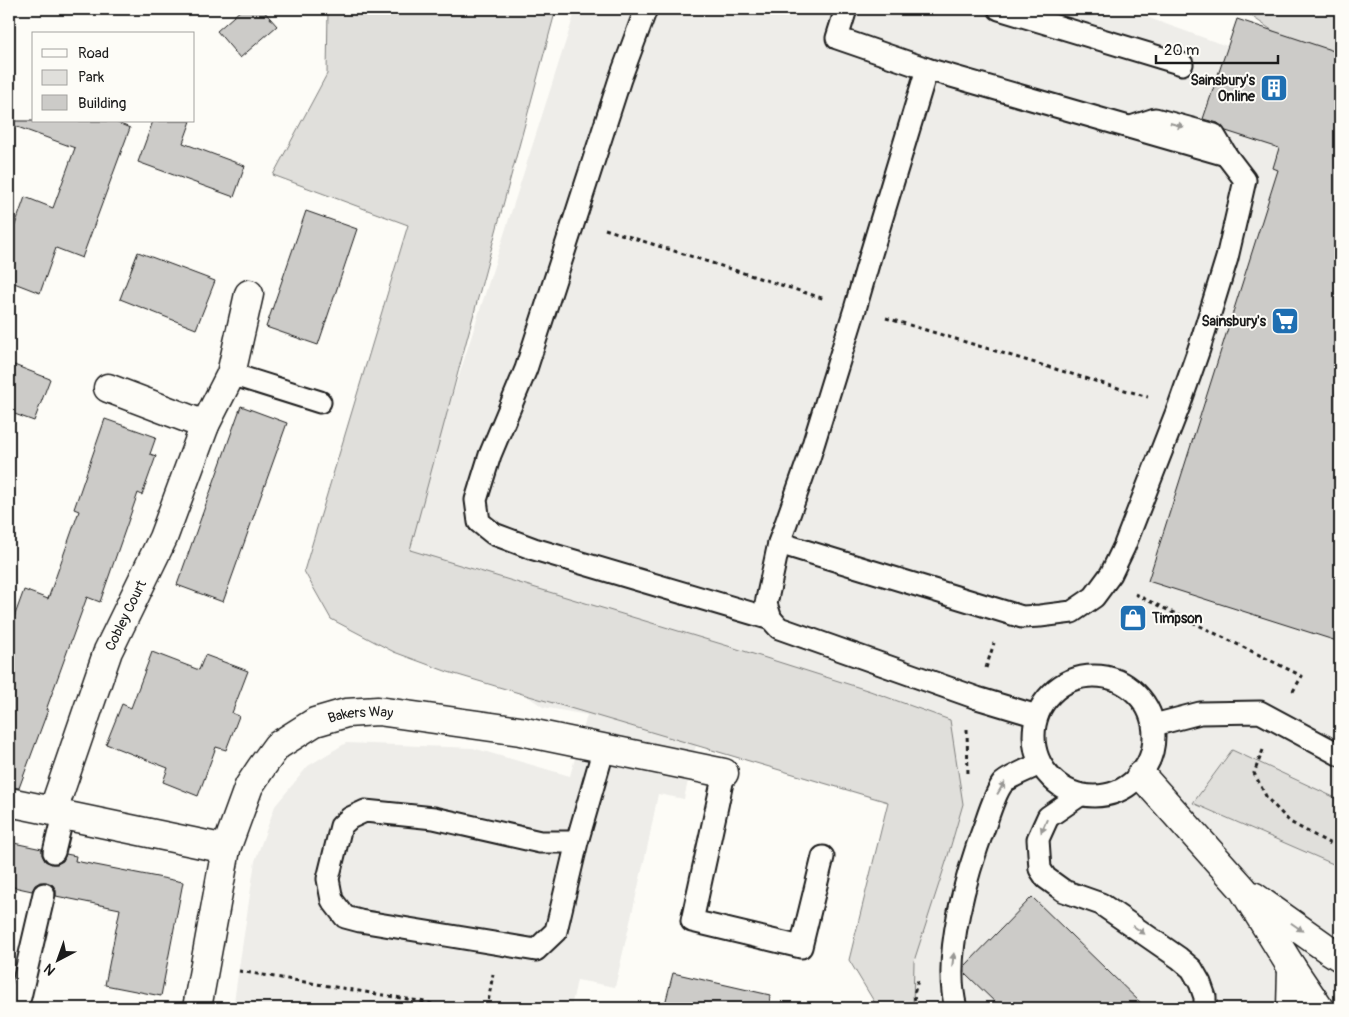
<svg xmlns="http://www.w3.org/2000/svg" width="1349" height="1017" font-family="Pangolin,sans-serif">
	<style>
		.built { fill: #eeede9 }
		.green { fill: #e0dfdb; stroke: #7e7e7c }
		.building { fill: #cccbc8; stroke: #1c1c1c }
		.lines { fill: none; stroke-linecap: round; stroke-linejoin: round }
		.service-casing { stroke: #1c1c1c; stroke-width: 25 }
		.minor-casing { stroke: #1c1c1c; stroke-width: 31 }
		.path { stroke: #1c1c1c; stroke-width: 3; stroke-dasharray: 4 4; stroke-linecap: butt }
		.service { stroke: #fdfcf7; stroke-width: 21 }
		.minor { stroke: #fdfcf7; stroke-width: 28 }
		.oneway { fill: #989794 }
		.labels { text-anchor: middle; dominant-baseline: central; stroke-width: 4; stroke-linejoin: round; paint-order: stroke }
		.poi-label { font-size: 14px; font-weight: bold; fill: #1c1c1c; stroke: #fdfcf7; text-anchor: end }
		.street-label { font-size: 14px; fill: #1c1c1c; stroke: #fdfcf7 }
	</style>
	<rect width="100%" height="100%" fill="#fdfcf7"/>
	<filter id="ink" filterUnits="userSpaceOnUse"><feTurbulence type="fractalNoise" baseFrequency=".02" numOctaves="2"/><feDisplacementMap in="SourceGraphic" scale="10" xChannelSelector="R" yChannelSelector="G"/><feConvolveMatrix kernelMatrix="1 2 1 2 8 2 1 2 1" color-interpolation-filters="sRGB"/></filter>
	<g filter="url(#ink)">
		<path class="built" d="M576,9h548l216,78v921h-436l30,-191 -238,-72 -12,54 -26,-5 -10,50 -33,143 -38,-7 -6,28h-338l22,-147 20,-55 33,-40 38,-23 127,5 97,28 17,-61 -44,-8 -139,-96 -9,-35z"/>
		<g class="green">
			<path d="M328,9h228l-146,541 318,96 142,45 80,29 13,84 -16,55 -33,102 -1,47h-35l-29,-48 39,-158 -440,-130 -54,-20 -63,-33 -27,-48 104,-346 -135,-50 54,-101z"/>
			<path d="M1241,9h99v68z"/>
			<path d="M1232,750l108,50v67l-147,-64z"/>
		</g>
		<g class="building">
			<path d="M242,9h20l15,17 -37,32 -23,-27z"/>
			<path d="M1237,19l103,34v589l-192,-61 130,-411 -5,-2 6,-20 -53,-17 -8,-8 -15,-4z"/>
			<path d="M13,121h100l17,7 -48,130 -26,-10 -16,45 -31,-12v-39l16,-45 28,11 22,-60 -63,-23z"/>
			<path d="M153,121h38l-8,22 62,23 -11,31 -96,-35z"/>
			<path d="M306,211l51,18 -39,116 -52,-18z"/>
			<path d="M138,252l77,29 -19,48 -76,-30z"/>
			<path d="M9,363l41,16 -16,42 -25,-9z"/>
			<path d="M241,406l46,17 -64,179 -46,-17z"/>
			<path d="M105,419l51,18 -6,17 6,2 -14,39 -4,-2 -38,109 -13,-5 -41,113h2l-29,78 -10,-1v-156l15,-41 24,9 31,-88 -5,-2z"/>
			<path d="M152,652l47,18 6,-15 43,16 -16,42 7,3 -13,34 -10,-3 -18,49 -35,-14 5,-14 -62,-24 16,-40 9,4z"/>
			<path d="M9,842l33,7v6l3,6 7,3h5l6,-3 3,-7 10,2 -1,5 108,21 -22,114 -56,-11 15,-76 -64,-13v-6l-3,-5 -7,-3h-6l-5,3 -3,6 -23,-5z"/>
			<path d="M1032,897l114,111h-145l-36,-35v-7z"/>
			<path d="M673,973l97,22 -1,13h-105z"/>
		</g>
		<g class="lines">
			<g class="service-casing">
				<g id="service">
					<path d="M646,9l-26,70 -94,290 -36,86 -14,45 3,22 15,12 40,15 237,70"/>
					<path d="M846,9l-9,29 90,31 299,86"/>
					<path d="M999,9l183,55"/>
					<path d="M927,69l-57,188 -15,52 -46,149 -30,85 -13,61 5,15 8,9 198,70 60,18"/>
					<path d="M231,374l89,28"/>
					<path d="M779,543l243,74 18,-1 32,-4 22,-15 17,-23 13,-27 55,-141 20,-57 28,-91 18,-78 -19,-25 -12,-20 -59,-16 -24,8"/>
					<circle cx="1094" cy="736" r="60"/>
					<path d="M1154,725l46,-12 60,-1 80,43"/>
					<path d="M724,773l-7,33 -25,115 109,26 22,-90"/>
					<path d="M1080,795l-32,22 -10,22 2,30 6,9 18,13 37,13 78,54 13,11 8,14 5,14v11"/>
					<path d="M577,842h-37l-106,-24 -69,-7 -15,7 -9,8 -13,53 4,21 13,17 15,4 176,29 20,-19 21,-89 27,-94"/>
					<path d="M54,852l9,-37"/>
					<path d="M20,997l24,-103"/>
					<path d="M956,1008c-14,-53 11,-136 30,-186 3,-9 11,-32 17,-39 3,-4 30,-16 37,-19"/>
				</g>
			</g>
			<g class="minor-casing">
				<g id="minor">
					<path d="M108,388l97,37"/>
					<path d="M1141,775l102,114 49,79 27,40"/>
					<path d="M9,802l44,9 10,4 163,34"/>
					<path id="s1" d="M53,811l55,-160 55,-113 42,-113 26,-51 18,-80"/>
					<path d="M1253,896l76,54 11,7"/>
					<path id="s2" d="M197,1008l29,-159 23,-63 12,-18 16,-22 38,-24 31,-9 32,-2 142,20 204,42"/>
					<path d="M1291,1008l1,-40"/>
				</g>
			</g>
			<g class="path">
				<path d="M605,229l220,70"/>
				<path d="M886,318l262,79"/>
				<path d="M1135,594l167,82 -10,17"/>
				<path d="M986,668l8,-25"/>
				<path d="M967,729l1,46"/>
				<path d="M1263,750l-9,23 13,25 23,24 50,27"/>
				<path d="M239,971l186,31 21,6"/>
				<path d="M487,1008l6,-34"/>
				<path d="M916,1008l-2,-14 4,-14"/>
			</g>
			<use href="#service" class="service"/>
			<use href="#minor" class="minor"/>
		</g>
		<defs><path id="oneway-solid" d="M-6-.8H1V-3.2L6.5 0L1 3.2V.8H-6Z" transform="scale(1.25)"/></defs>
		<g class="oneway">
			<use href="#oneway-solid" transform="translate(1177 125) rotate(15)"/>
			<use href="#oneway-solid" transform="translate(1001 788) rotate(-59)"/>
			<use href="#oneway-solid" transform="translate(1044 826) rotate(114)"/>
			<use href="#oneway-solid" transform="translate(1297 927) rotate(35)"/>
			<use href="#oneway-solid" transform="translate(1139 930) rotate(35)"/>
			<use href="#oneway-solid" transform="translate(953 960) rotate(-83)"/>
		</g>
	</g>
	<defs>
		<g id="building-square" transform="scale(1.4375)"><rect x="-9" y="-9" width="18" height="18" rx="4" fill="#1f6fb2" stroke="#fdfcf7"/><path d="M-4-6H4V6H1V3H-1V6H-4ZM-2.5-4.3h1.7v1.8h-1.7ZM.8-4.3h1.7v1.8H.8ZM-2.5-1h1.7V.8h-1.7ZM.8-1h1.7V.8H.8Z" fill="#fff"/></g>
		<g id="supermarket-square" transform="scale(1.4375)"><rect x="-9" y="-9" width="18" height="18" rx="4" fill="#1f6fb2" stroke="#fdfcf7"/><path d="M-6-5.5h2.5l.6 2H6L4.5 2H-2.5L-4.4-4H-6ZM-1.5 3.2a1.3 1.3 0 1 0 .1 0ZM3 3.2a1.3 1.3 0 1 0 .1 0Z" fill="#fff"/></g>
		<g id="shop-square" transform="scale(1.4375)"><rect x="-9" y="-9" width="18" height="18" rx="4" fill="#1f6fb2" stroke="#fdfcf7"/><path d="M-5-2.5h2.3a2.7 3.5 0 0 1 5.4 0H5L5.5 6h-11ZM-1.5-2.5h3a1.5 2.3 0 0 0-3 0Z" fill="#fff"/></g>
	</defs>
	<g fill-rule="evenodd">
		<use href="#building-square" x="1274" y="88"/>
		<use href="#supermarket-square" x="1285" y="321"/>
		<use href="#shop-square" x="1133" y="618"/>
	</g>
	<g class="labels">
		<g class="poi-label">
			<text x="1255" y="80">Sainsbury's<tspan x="1255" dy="16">Online</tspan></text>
			<text x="1266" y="321">Sainsbury's</text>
			<text x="1152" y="618" text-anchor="start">Timpson</text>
		</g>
		<g class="street-label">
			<text stroke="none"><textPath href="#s1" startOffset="209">Cobley Court</textPath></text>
			<text stroke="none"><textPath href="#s2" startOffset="369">Bakers Way</textPath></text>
		</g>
	</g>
	<rect width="1349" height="1017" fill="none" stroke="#fdfcf7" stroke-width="30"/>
	<rect x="15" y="15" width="1319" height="987" fill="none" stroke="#1c1c1c" stroke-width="2" filter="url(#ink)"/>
	<rect x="32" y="32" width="162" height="90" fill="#fdfcf7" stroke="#a3a29f"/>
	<rect x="42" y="49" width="25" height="8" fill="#fdfcf7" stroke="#a3a29f"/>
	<text x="78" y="58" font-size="15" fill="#1c1c1c">Road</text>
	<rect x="42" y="70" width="25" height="15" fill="#e0dfdb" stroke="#a3a29f"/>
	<text x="78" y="82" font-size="15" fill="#1c1c1c">Park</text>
	<rect x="42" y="95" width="25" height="15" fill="#cccbc8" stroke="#a3a29f"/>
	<text x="78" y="108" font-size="15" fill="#1c1c1c">Building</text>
	<g transform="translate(58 960) rotate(221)" stroke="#fdfcf7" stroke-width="4" paint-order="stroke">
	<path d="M0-4L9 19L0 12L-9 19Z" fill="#1c1c1c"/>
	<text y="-8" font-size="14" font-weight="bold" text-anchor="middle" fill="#1c1c1c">N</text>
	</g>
	<path d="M1156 55v8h122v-8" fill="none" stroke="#1c1c1c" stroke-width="2.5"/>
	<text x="1164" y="55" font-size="15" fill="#1c1c1c" stroke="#fdfcf7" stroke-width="4" paint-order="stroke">20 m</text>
</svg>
